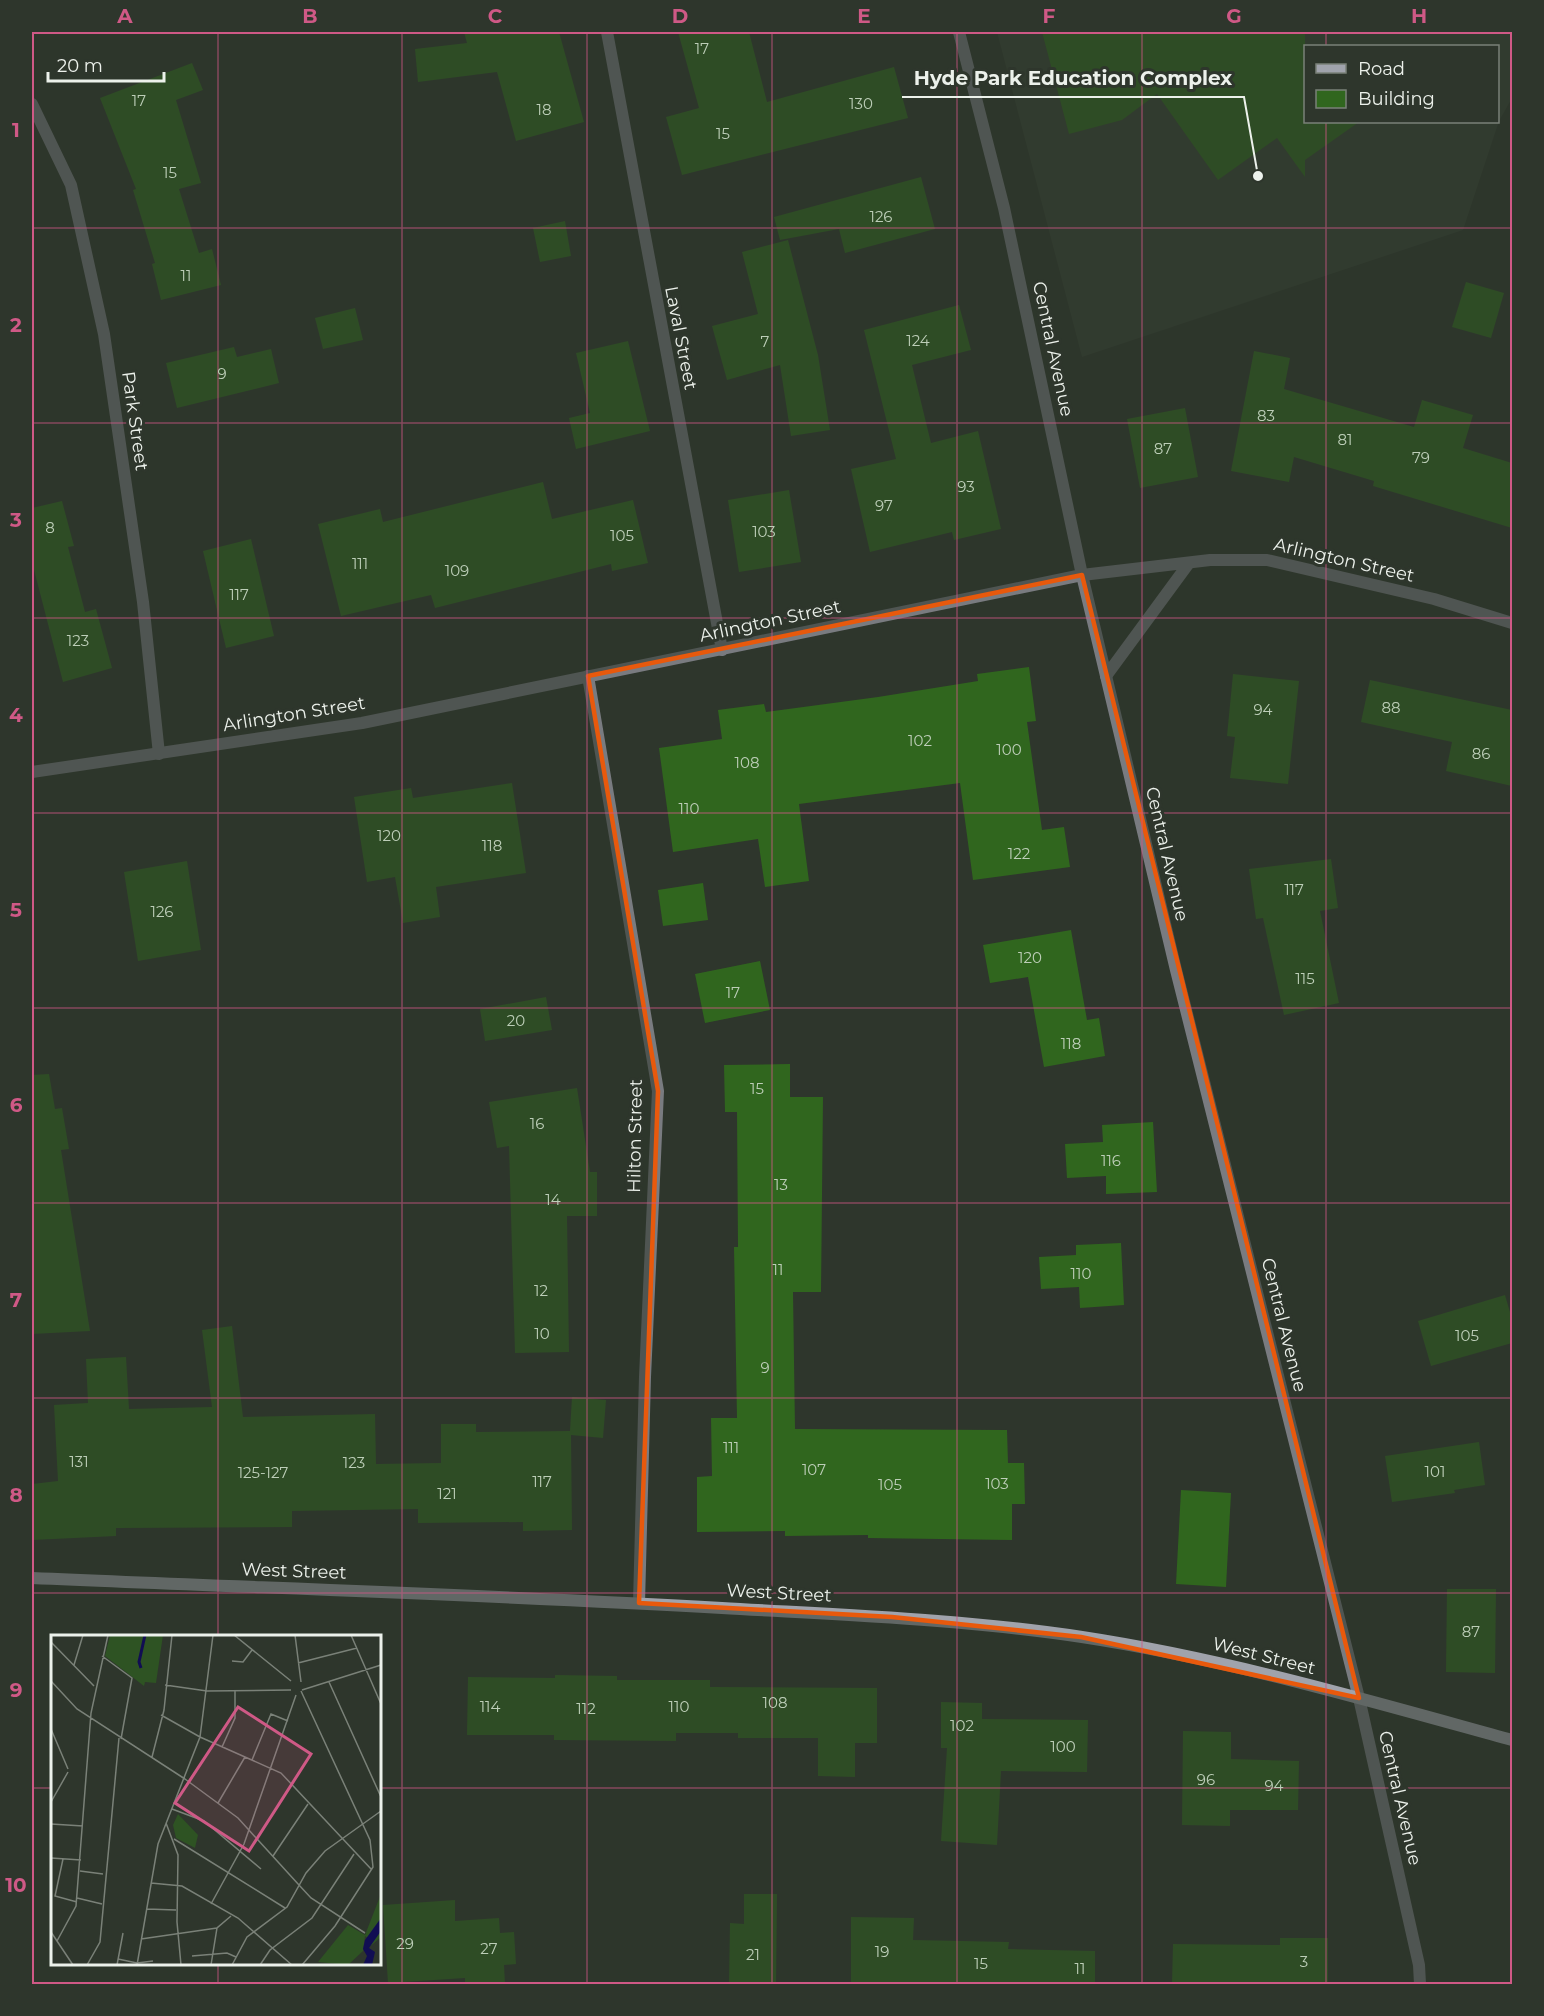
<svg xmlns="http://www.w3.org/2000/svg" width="1544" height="2016" font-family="Montserrat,sans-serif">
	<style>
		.built { fill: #364133; fill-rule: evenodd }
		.building { fill: #30661e }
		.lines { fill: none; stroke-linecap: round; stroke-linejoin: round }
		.street { stroke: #797b80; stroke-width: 12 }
		.secondary { stroke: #a0a3ac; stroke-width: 12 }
		.marked { fill: none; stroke: #e8590c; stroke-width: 4.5; stroke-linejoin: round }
		.grid { fill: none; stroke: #cf5986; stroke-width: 1.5; stroke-opacity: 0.55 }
		.labels { text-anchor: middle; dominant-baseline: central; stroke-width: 6; stroke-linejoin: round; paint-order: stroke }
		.number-label { font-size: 15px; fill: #bdceb8 }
		.street-label { font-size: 18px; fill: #ecf1eb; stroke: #2e362c }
		.inset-river { fill: none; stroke: #110d53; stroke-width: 3 }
		.inset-road { fill: none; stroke: #7a8178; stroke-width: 1.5 }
		.view { fill: #cf5986; fill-opacity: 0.15; stroke: #cf5986; stroke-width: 3 }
		.inset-edge { fill: none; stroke: #ecf1eb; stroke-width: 3 }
		.leader { fill: none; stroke: #ecf1eb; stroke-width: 2 }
		.callout-dot { fill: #ecf1eb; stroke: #2e362c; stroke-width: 2 }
		.callout-label { font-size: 20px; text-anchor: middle; font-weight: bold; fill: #ecf1eb; stroke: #2e362c; stroke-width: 6; stroke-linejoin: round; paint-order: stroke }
		.neatline { fill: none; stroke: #cf5986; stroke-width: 2 }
		.grid-label { font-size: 20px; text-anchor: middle; font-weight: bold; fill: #cf5986 }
	</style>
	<rect width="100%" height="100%" fill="#2e362c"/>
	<path class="built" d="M997,32h515v66l-13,23 -36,109 -381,127zM1306,46h192v76h-192z"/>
	<g class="building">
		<path d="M464,32h95l25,90 -68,19 -19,-69 -79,10 -3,-33 52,-6z"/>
		<path d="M678,32h71l18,70 127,-35 14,51 -226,57 -16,-58 33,-9z"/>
		<path d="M1042,32h263v90h54l-54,38v17l-28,-39 -59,42 -61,-86 -35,26 -53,14z"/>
		<path d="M192,63l11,27 -27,10 25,83 -22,6 20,64 13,-4 9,36 -60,15 -9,-36 3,-1 -22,-73 3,-1 -36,-91z"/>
		<path d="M921,177l14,52 -90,24 -6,-24 -59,11 -6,-23z"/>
		<path d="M565,221l6,35 -31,6 -7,-34z"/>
		<path d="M788,240l30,115 12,75 -39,6 -11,-71 -53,15 -15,-54 46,-12 -16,-62z"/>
		<path d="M1466,282l38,11 -13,45 -39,-11z"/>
		<path d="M959,305l12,45 -59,15 19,78 47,-12 23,98 -47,11 -2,-8 -82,20 -19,-83 45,-10 -32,-129z"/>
		<path d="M355,308l8,32 -40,9 -8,-31z"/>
		<path d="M628,341l22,90 -74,18 -7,-31 21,-5 -14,-60z"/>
		<path d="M234,347l3,10 34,-8 8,34 -102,25 -11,-45z"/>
		<path d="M1254,351l36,7 -6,31 130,38 8,-27 51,15 -10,33 49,15v65l-139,-42 1,-5 -80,-24 -5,25 -58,-11z"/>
		<path d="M1185,408l13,69 -58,11 -13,-69z"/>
		<path d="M543,482l9,37 81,-19 15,63 -36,8 -1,-7 -176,44 -4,-13 -90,21 -23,-92 62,-15 3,13z"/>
		<path d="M789,490l12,72 -62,10 -11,-72z"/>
		<path d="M62,501l12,45 -6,1 17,65 11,-3 16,59 -49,14 -31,-120v-54z"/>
		<path d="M251,539l23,97 -48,12 -23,-97z"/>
		<path d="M1029,667l7,54 -9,1 15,108 22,-3 6,40 -97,13 -13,-97 -161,21 10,77 -44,6 -7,-48 -85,13 -14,-104 63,-9 -4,-29 46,-6 2,8 112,-15 100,-16 -1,-7z"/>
		<path d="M1233,674l66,7 -11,103 -58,-6 5,-41 -8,-1z"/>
		<path d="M1370,680l142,30v76l-66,-15 6,-29 -91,-20z"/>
		<path d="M512,783l14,90 -90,14 4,30 -37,6 -8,-46 -28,5 -13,-85 57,-9 2,10z"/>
		<path d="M1331,859l7,49 -18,3 19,92 -55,12 -21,-97 -7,1 -7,-50z"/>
		<path d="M187,861l14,89 -63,11 -14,-89z"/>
		<path d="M703,883l5,37 -45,6 -5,-36z"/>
		<path d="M1071,930l16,90 12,-2 6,38 -61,11 -16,-90 -38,6 -7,-38z"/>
		<path d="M760,961l10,49 -65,13 -10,-49z"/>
		<path d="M546,997l6,33 -67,11 -5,-32z"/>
		<path d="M790,1064v33h33l-2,195h-28l2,137 212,1 1,33h16l1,41h-13v36l-144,-2v-3l-83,1v-5l-88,1v-55l15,-1 -1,-58h26l-3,-171h4l-1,-135h-12l-1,-47z"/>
		<path d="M49,1074l6,35 7,-1 7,41 -8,1 29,181 -58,3v-259z"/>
		<path d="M577,1088l13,84h7v44h-30l2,136 -54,1 -6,-207 -12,2 -8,-46z"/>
		<path d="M1153,1122l4,70 -51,2v-18l-39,2 -2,-34 38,-2 -1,-17z"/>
		<path d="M1121,1243l3,62 -44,3 -1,-21 -38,2 -2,-32 37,-2v-10z"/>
		<path d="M1505,1295l7,24v24l-81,23 -13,-45z"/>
		<path d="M232,1326l11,91 132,-3 1,50 65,-1v-39h35v8l94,-1 2,-34 34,3 -3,38 -32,-3 1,95 -49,1v-9l-105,1v-14l-126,2v16l-176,1v8l-84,4v-56l26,-3 -4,-76 34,-2 -2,-44 40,-2 3,52 83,-2 -10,-77z"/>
		<path d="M1479,1442l6,43 -31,5 1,3 -63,9 -7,-46z"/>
		<path d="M1181,1490l50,3 -5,94 -50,-3z"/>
		<path d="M1447,1589h49l-1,84 -49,-1z"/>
		<path d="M555,1675l62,1v4h93v7l167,1v55h-22v34l-37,-1v-38h-80v-5h-62v8l-122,-1v-5h-87l1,-58 87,1z"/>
		<path d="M941,1702l41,1v16l106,1 -1,52 -86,-1 -4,74 -56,-4 6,-93h-6z"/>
		<path d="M1183,1731l48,1v27l68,2 -1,49h-68v16l-48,-1z"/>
		<path d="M744,1894h33l-1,90h-47l1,-61 14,1z"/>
		<path d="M455,1900v21l44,-3 1,15 14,-1 2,32 -12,1 1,19h-40v-6l-77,5 -5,-78z"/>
		<path d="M851,1917l63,1 -1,22 96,2 -1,7 87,2v33h-244z"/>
		<path d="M1280,1938h48v46h-156l1,-40 107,1z"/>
	</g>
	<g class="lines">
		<g class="street">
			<path d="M607,32l115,618"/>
			<path d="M959,32l45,176 78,367 94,395 183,728 60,267 1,19"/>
			<path d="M32,104l39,81 33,149 39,268 16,152"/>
			<path d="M588,676l70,415 -13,286 -6,226"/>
			<path d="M1106,676l83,-113"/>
			<path d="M32,772l330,-49 720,-148 128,-15h57l167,39 78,24"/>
		</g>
		<path class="secondary" d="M32,1578c230,10 460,17 690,30 120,7 241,11 360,29 145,22 288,64 430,103"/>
	</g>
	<path d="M0 0H1544V2016H0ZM1082,575l277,1123 -278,-61 -189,-20 -253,-14 19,-512 -70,-415z" fill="#2e362c" fill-opacity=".55" fill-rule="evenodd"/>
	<path class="marked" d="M1082,575l277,1123 -278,-61 -189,-20 -253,-14 19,-512 -70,-415z"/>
	<path class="grid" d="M218,32v1604M402,32v1952M587,32v1952M772,32v1952M957,32v1952M1142,32v1952M1326,32v14M1326,122v1862M32,228h1480M32,423h1480M32,618h1480M32,813h1480M32,1008h1480M32,1203h1480M32,1398h1480M32,1593h1480M32,1788h20M380,1788h1132M218,1964v20"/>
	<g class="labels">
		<g class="number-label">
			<text x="702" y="48">17</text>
			<text x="139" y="100">17</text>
			<text x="861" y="103">130</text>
			<text x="544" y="109">18</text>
			<text x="723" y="133">15</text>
			<text x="170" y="172">15</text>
			<text x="881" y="216">126</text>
			<text x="186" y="275">11</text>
			<text x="918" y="340">124</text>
			<text x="765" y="341">7</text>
			<text x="222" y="373">9</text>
			<text x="1266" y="415">83</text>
			<text x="1345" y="439">81</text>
			<text x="1163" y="448">87</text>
			<text x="1421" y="457">79</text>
			<text x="966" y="486">93</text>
			<text x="884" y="505">97</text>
			<text x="50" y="527">8</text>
			<text x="764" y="531">103</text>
			<text x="622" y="535">105</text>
			<text x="360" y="563">111</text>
			<text x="457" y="570">109</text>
			<text x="239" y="594">117</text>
			<text x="78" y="640">123</text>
			<text x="1391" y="707">88</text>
			<text x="1263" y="709">94</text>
			<text x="920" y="740">102</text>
			<text x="1009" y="749">100</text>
			<text x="1481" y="753">86</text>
			<text x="747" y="762">108</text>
			<text x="689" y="808">110</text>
			<text x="389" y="835">120</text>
			<text x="492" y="845">118</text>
			<text x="1019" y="853">122</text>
			<text x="1294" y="889">117</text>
			<text x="162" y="911">126</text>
			<text x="1030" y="957">120</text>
			<text x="1305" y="978">115</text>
			<text x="733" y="992">17</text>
			<text x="516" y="1020">20</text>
			<text x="1071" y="1043">118</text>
			<text x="757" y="1088">15</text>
			<text x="537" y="1123">16</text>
			<text x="1111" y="1160">116</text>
			<text x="781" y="1184">13</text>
			<text x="553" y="1199">14</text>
			<text x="778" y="1269">11</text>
			<text x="1081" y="1273">110</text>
			<text x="541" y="1290">12</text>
			<text x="542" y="1333">10</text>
			<text x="1467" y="1335">105</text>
			<text x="765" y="1367">9</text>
			<text x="731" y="1447">111</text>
			<text x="79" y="1461">131</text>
			<text x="354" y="1462">123</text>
			<text x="814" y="1469">107</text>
			<text x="1435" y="1471">101</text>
			<text x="263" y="1472">125-127</text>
			<text x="542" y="1481">117</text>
			<text x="997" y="1483">103</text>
			<text x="890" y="1484">105</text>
			<text x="447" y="1493">121</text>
			<text x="1471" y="1631">87</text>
			<text x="775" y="1702">108</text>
			<text x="490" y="1706">114</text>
			<text x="679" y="1706">110</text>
			<text x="586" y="1708">112</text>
			<text x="962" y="1725">102</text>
			<text x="1063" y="1746">100</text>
			<text x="1206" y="1779">96</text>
			<text x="1274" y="1785">94</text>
			<text x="405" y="1943">29</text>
			<text x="489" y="1948">27</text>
			<text x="882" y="1951">19</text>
			<text x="753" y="1954">21</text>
			<text x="1304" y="1961">3</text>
			<text x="981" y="1963">15</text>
			<text x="1080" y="1968">11</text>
		</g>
		<g class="street-label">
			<text transform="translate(681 338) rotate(79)">Laval Street</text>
			<text transform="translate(1053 349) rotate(78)">Central Avenue</text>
			<text transform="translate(135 421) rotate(82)">Park Street</text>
			<text transform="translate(1344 560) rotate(13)">Arlington Street</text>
			<text transform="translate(770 621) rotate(-12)">Arlington Street</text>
			<text transform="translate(294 714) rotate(-9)">Arlington Street</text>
			<text transform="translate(1167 854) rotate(77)">Central Avenue</text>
			<text transform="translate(635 1136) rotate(-89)">Hilton Street</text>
			<text transform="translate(1284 1325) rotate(76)">Central Avenue</text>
			<text transform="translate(294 1571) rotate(2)">West Street</text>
			<text transform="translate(779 1593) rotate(3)">West Street</text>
			<text transform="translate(1264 1656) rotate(14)">West Street</text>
			<text transform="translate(1400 1798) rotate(77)">Central Avenue</text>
		</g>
	</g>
	<g transform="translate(51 1635)">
		<rect width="330" height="330" fill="#2e362c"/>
		<path d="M59,0h53l-7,48 -11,-1 -1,4 -39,-30zM127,179l20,21 -3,13 -19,-10 -3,-13zM330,259v43l-14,12 2,-10 -4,-3 -2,15 -15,14 -30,-3 30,-37 17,10z" fill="#2e5323"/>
		<path d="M330,283v13l-12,17 6,4 -3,13h-9l4,-9 -4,-7 2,-9z" fill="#110d53"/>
		<path class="inset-river" d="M90,33l-2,-6 6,-27"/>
		<path class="inset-road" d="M183,0l57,46M244,0l6,47M300,0l30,69M0,7l43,44M51,21l30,22 -11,61M181,26l11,1 9,-12M247,28l59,-15M23,30l9,-30M0,46l26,28 108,70M278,47l52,115M114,50l42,6 84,-1M251,55l79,-25M250,56l69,149 3,27 -38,59 -33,39M110,80l39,22 81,36 91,97M0,94l17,40M171,112l13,-29v-27M101,122l12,-47 8,-75M201,125l19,-46 17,7M134,144l53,39 61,67M0,167l17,-30M167,168l27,-46M121,174l32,12 57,48M115,188l12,32 -1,67 4,43M0,189l32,2M123,204l111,69M222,221l35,-52M0,223l30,2M12,224l-8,37 22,6M29,236l23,3M100,248l31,3 56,32 54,47M248,250l12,13 54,35M26,263l25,6M160,269l33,-60 52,-149M96,274l29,1M0,297l22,33M90,304l76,-11M6,306l19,-35 15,-193 17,-78M141,321l35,-3 9,4M67,324l19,4 16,-2M36,330l13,-23 19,-204M66,330l6,-32M86,330l21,-121 42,-107 13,-102M160,330l6,-37 14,-12M181,330l15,-28 40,-30 19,-34 19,-22 56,-40M209,330l10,-15 42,-32 42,-64"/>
		<path class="view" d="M187,72l73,47 -62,97 -74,-48z"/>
		<rect width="330" height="330" class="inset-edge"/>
	</g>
	<path class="leader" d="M1258 176L1244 97H902"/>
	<circle class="callout-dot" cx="1258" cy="176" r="6"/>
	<g class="callout-label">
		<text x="1073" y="85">Hyde Park Education Complex</text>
	</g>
	<rect width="1544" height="2016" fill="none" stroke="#2e362c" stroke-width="66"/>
	<rect x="1304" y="45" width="195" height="78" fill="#2e362c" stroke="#7a8178" stroke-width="1.5"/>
	<rect x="1316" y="64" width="30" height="9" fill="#a0a3ac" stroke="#7a8178" stroke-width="1.5"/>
	<text x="1358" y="75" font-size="18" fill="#ecf1eb">Road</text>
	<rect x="1316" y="90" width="30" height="18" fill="#30661e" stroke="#7a8178" stroke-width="1.5"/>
	<text x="1358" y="105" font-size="18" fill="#ecf1eb">Building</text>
	<path d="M48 72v9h116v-9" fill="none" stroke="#ecf1eb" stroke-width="3"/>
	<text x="57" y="72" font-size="18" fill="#ecf1eb" stroke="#2e362c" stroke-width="4.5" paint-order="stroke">20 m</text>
	<rect x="33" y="33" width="1478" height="1950" class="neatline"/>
	<g class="grid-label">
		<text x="125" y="23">A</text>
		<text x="310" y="23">B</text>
		<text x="495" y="23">C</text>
		<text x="680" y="23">D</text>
		<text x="864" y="23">E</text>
		<text x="1049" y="23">F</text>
		<text x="1234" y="23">G</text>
		<text x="1419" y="23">H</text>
		<text x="16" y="137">1</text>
		<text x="16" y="332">2</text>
		<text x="16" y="527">3</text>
		<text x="16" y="722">4</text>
		<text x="16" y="917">5</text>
		<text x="16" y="1112">6</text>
		<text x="16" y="1307">7</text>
		<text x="16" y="1502">8</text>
		<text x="16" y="1697">9</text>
		<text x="16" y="1892">10</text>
	</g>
</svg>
